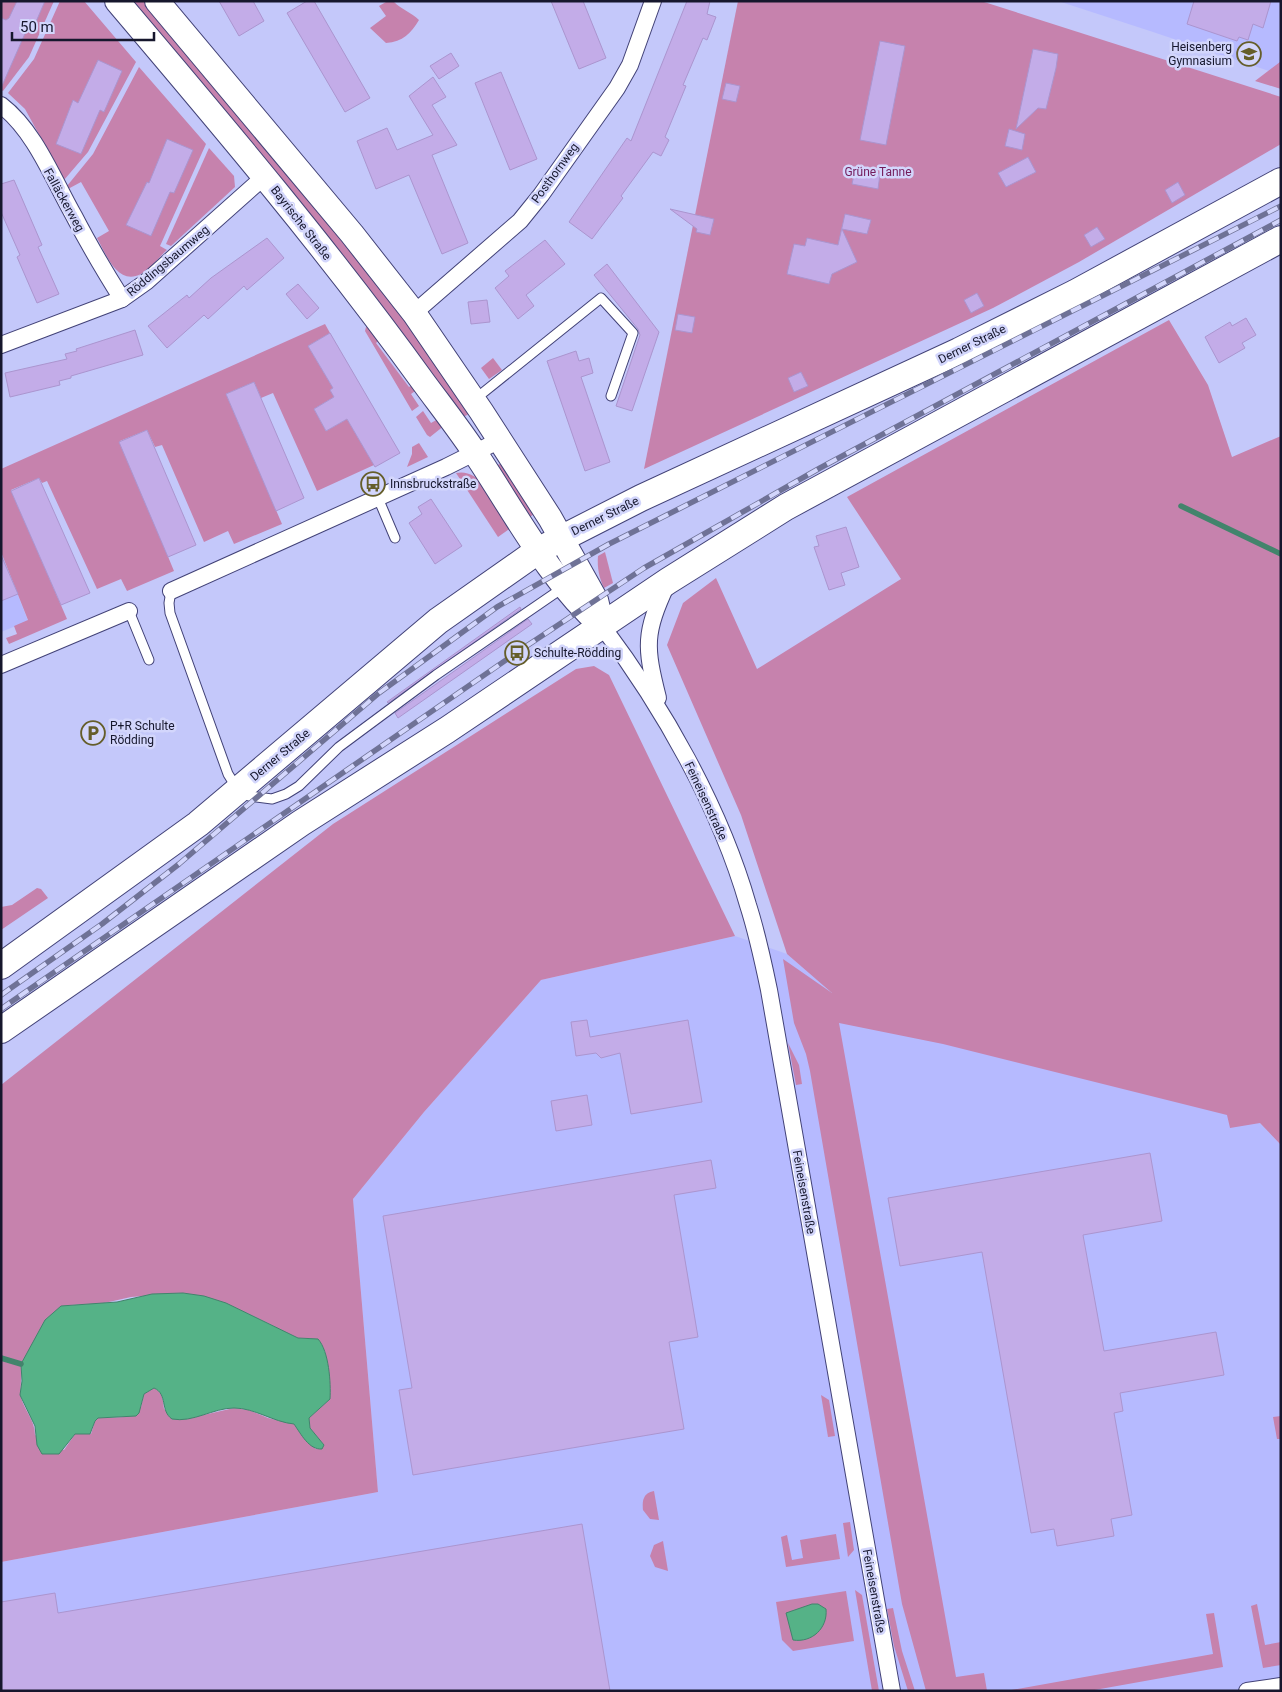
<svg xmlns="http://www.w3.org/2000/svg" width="1282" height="1692" font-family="Roboto,sans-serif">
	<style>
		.built { fill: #b6baff }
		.green { fill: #c682ad; fill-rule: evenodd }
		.water { fill: #55b287; stroke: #42846c }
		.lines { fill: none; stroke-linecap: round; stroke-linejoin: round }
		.stream { stroke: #42846c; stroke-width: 5.5 }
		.building { fill: #c3ace8; stroke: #ab95cf }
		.lane-casing { stroke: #424277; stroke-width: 11 }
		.street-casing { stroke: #424277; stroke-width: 18 }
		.secondary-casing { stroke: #424277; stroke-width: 26 }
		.primary-casing { stroke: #424277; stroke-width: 28 }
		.lane { stroke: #fff; stroke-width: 9 }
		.street { stroke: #fff; stroke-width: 16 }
		.secondary { stroke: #fff; stroke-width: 24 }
		.primary { stroke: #fff; stroke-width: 26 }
		.rail-casing { stroke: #6f7296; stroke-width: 5.5 }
		.rail { stroke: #d3d6fc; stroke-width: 4; stroke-dasharray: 11; stroke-linecap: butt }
		.labels { text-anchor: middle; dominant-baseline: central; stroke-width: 5; stroke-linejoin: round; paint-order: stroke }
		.poi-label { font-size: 12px; fill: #16172d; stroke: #d3d6fc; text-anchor: start }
		.park-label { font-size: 12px; fill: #731b5a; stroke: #d3d6fc }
		.street-label { font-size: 12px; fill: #16172d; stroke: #d3d6fc }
	</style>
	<rect width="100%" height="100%" fill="#c4c8fa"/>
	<g class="built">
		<path d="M1058,1h223v74l-128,-43z"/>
		<path d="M1,552l27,69 -27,11z"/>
		<path d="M735,936l52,18 52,45 421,124 21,22v546h-1280v-129l377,-70 -25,-293 71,-87 117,-132z"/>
	</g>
	<g class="green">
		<path d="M1,1h53l-25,56 -26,34 -2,-1z"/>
		<path d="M60,1h24l52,61 -48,90 -24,28 -39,-71 -17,-16 26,-34z"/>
		<path d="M126,1h24l193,231 128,181 -10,5z"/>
		<path d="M738,1h243l300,96v47l-202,118 -86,46 -349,161z"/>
		<path d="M386,2h8c8,8 17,10 25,18 -8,13 -16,22 -33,23l-16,-15 16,-12 -7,-10z"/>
		<path d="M1281,61v28l-26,-8 25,-19z"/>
		<path d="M139,67l67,77 -46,102 7,4c-8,7 -17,20 -26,24 -24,12 -35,-20 -44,-36l12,-7 -28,-49 -13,7 -1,-3 26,-32z"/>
		<path d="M209,148l25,28 1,11 -64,59 -5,-2z"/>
		<path d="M1169,320l39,65 24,72 49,-21v709l-21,-22 -30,5 -3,-13 -284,-71 -104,-21 117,654 28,-4 3,18h-61l-24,-87 -92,-533 -4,-17 -12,-31 -11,-64 49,34 -45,-39 -46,-139 -74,-170 16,-42 33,-25 41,91 144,-90 -54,-82z"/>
		<path d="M367,323l14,15 -5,5 33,44 5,-3 4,5 -7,5 8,12 -7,5 -47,-80z"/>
		<path d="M325,324l5,9 -22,13 25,42 -3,2 4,7 -20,12 12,22 21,-12 27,46 -57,26 -44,-98 -12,5 -7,-16 -28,12 56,130 -48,20 -6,-13 -24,11 -42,-97 -7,2 -8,-17 -27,11 54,130 -47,20 -6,-12 -24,10 -50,-108 -5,2 -3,-5 -28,12 56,129 -58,25 -3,-6 11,-4 -3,-8 14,-6 -27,-68v-83z"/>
		<path d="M493,358l9,12 -13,9 -8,-11z"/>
		<path d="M423,411l8,12 9,-5 5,7 -15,12 -3,-2 -11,-18z"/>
		<path d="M419,443l9,14 -21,10 5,-13v-7z"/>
		<path d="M499,464l4,2 33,47 -8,5 -31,-52z"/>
		<path d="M456,473c27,-6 44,36 56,54l-14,10z"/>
		<path d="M605,552l8,31 -9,5c-5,-10 -7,-21 -6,-32z"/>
		<path d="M594,666l15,9 126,261 -194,44 -117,132 -71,87 25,293 -377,70v-477l332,-261 243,-155zM183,1293c42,6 77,27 115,45h12l15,13 5,48 -21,19 1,10 14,17 -8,4 -10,-9 -12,-16 -26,-6 -19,-8 -15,-2 -48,11 -22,-10c-1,-9 -1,-17 -10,-21l-10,6 -3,13 -17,10 -26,1 -3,3 -4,13h-16l-11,16 -29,-15c0,-15 -11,-25 -14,-38 -1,-7 1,-24 0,-33l49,-59 30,-1 31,-7z"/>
		<path d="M37,888l4,1 7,9 -47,32v-23l11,-2z"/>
		<path d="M788,1043l11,22 3,19 -6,1z"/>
		<path d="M821,1395l8,5 6,36 -7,1z"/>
		<path d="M1281,1416v23h-4l-4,-22z"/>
		<path d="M654,1491l5,29 -9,-1 -7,-9c-1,-9 0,-17 11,-19z"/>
		<path d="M850,1522l4,28 -6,7 -5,-34z"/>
		<path d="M836,1534l4,25 -54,8 -5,-30 6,-2 5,25 11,-2 -3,-18z"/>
		<path d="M663,1541l5,30 -13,-4 -5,-11 4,-11z"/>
		<path d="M855,1590l7,5 17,96h-7z"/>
		<path d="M846,1591l8,50 -61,10 -11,-11 -6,-38z"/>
		<path d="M1257,1604l8,41 16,-3v23l-18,3 -12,-62z"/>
		<path d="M893,1608l9,43 13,40h-7l-14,-45 -7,-37z"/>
		<path d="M1214,1613l9,54 -134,24h-83l207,-37 -7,-40z"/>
	</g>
	<g class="water">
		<path d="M183,1293l21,3 22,7 72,35 20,1c11,12 13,44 12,60l-21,19 1,10 14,17 -2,4c-13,1 -21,-15 -28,-25 -21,-2 -39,-16 -60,-16 -21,0 -41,15 -62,11 -12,-8 -4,-25 -18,-31l-10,6 -5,19 -3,3 -38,2 -3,3 -5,13h-15l-16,20h-17l-5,-9 -2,-19 -15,-31 2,-14 -1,-17 24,-44 16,-14 56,-4 35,-8z"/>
		<path d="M812,1604h6l8,5c2,19 -14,34 -33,31l-7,-27z"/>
	</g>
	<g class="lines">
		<g class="stream">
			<path d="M1181,506l100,48"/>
			<path d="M1,1358l20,6"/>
		</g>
	</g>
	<g class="building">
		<path d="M17,1h28l-13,30 -5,-2 -26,59v-70l5,2 3,-2z"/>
		<path d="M219,1h34l11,20 -25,15z"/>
		<path d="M307,1h7l56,97 -25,14 -58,-99z"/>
		<path d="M551,1h32l23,57 -27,11z"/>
		<path d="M687,1h23l-3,13 9,3 -9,23 -4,-2 -20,47 3,1 -21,51 4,3 -8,16 -8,-4 -32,44 2,2 -31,41 -23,-17 58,-84 4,3z"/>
		<path d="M1194,1h77l-8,27 -10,-4 -5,16 -9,-3 -2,4 -50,-17z"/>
		<path d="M880,41l25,5 -19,99 -26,-5z"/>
		<path d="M1033,49l25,5 -2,14 -10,41 -8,-1 -22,21z"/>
		<path d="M451,53l8,13 -20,13 -9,-13z"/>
		<path d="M98,60l24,11 -18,41 -4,-2 -19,44 -25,-10 17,-44 5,3z"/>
		<path d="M501,72l36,87 -27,11 -35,-87z"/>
		<path d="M433,77l13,20 -14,8 25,40 -25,10 36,88 -26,11 -33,-79 -33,14 -19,-48 30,-13 10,22 36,-15 -24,-39z"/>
		<path d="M726,83l14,3 -4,16 -14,-3z"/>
		<path d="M1009,129l16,5 -3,16 -17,-4z"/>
		<path d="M167,139l26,11 -19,43 -4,-1 -19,44 -25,-11 21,-43 2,1z"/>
		<path d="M1028,157l8,15 -30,15 -8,-14z"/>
		<path d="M855,170l25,4 -2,15 -26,-5z"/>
		<path d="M14,180l28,65 -4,2 21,47 -22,9 -20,-46 3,-2 -19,-43v-28z"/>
		<path d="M1178,182l7,13 -13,8 -7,-13z"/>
		<path d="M670,209l44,10 -4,16 -14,-3 1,-3z"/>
		<path d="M845,214l26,6 -4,14 -25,-5 15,33 -25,12 -3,10 -42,-10 7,-30 11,2 2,-8 31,7z"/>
		<path d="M1097,227l8,12 -14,8 -7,-12z"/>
		<path d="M267,238l17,20 -37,32 -3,-4 -36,33 -4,-4 -37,33 -19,-22 39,-31 2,3 22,-20z"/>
		<path d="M545,240l20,24 -39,31 8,11 -16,13 -23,-31 14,-12 -4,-5z"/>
		<path d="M607,264l52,68 -27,79 -16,-5 24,-71 -2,-6 -44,-54z"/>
		<path d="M298,284l21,24 -12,11 -21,-25z"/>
		<path d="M977,293l7,13 -13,7 -7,-13z"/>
		<path d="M487,300l3,22 -19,2 -3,-22z"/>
		<path d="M678,314l17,3 -3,16 -17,-3z"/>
		<path d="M1246,318l10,17 -14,8 3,5 -26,15 -14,-26 25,-15 2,4z"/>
		<path d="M135,330l8,25 -72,21v2l-12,3 1,4 -50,12 -5,-24 62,-14 -2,-5 12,-3 -1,-2z"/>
		<path d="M330,333l70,120 -25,14 -28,-48 -21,12 -12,-22 20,-12 -4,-7 3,-2 -25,-42z"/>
		<path d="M576,351l3,10 10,-3 4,15 -12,4 29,85 -25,9 -38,-110z"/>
		<path d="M801,372l7,14 -14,6 -6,-14z"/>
		<path d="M254,382l50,116 -28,13 -50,-117z"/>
		<path d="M147,430l49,115 -28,12 -49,-115z"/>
		<path d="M39,478l51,115 -29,12 -50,-114z"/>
		<path d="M431,499l31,47 -27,18 -26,-41 13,-9 -4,-7z"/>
		<path d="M846,527l13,40 -18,6 4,12 -16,5 -15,-43 5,-1 -3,-10z"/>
		<path d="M1,555l17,39 -17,7z"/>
		<path d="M520,607l1,2 -133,94 -1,-1z"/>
		<path d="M528,619l4,5 -134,94 -3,-5z"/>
		<path d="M587,1020l3,17 98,-17 14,82 -71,12 -11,-61 -19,5 -5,-5 -20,3 -5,-34z"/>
		<path d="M587,1095l5,30 -36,6 -5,-30z"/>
		<path d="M1150,1153l12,68 -79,14 21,116 112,-19 8,43 -104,18 3,18 -9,2 18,102 -21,4 3,17 -57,10 -3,-17 -23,4 -49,-281 -82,14 -12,-68z"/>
		<path d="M711,1160l5,28 -42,7 24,142 -29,5 15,87 -271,46 -14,-85 13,-2 -29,-172z"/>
		<path d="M582,1524l28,167h-609v-89l54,-9 3,20z"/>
	</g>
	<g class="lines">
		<g class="lane-casing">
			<g id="lane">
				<path d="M474,400l127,-102 32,35 -22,63"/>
				<path d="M378,498l17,40"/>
				<path d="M171,591l-2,12 1,10 58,161 10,16 11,6 23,3 14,-5 13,-8 40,-39 97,-72 128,-88"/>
				<path d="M129,611l20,49"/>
			</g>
		</g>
		<g class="street-casing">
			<g id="street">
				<path d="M1,105c34,26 52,74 73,111 15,29 31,56 48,83"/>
				<path d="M414,313l106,-92 21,-26 76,-107 13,-23 23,-64"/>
				<path d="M1,345l121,-46 24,-17 119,-106"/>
				<path d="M171,591l275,-124 54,-27"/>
				<path d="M602,626c61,81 118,181 146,279 9,28 15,56 21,85l123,701"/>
				<path d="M1,665l128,-54"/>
				<path d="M658,698c-13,-52 -14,-64 9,-114"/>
				<path d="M1247,1691l34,-5"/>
			</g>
		</g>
		<g class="secondary-casing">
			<g id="secondary">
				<path d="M117,1c106,125 211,249 307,382 17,23 35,46 51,70 39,58 75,128 127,173"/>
				<path d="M157,1l195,233 62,79 67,98 69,107 46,82 6,26"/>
			</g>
		</g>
		<g class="primary-casing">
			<g id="primary">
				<path d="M1,966l197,-142 240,-203 101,-71 102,-52 318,-147 116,-58 206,-112"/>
				<path d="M1,1030l300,-207 146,-93 221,-149 118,-74 495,-268"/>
			</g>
		</g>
		<use href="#lane" class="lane"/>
		<use href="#street" class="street"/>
		<use href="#secondary" class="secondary"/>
		<use href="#primary" class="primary"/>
		<g class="rail-casing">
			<g id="rail">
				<path d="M1,995l101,-71 77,-60 200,-171 118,-86 112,-63 672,-338"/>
				<path d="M1,1009l518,-358 125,-83 176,-100 461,-248"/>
			</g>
		</g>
		<use href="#rail" class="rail"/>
	</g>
	<defs>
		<g id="school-ring" transform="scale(1.25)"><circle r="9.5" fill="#d3d6fc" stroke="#655e2a" stroke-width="1.5"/><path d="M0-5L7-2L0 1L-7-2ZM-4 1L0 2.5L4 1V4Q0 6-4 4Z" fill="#655e2a"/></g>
		<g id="bus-ring" transform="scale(1.25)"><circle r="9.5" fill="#d3d6fc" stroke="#655e2a" stroke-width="1.5"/><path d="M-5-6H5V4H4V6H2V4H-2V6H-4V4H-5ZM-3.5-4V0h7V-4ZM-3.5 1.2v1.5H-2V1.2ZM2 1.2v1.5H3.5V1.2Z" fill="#655e2a"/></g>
		<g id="parking-ring" transform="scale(1.25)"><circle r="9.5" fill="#d3d6fc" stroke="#655e2a" stroke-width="1.5"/><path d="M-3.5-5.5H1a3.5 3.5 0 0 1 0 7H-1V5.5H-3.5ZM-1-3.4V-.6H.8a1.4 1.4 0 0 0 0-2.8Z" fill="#655e2a"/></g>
	</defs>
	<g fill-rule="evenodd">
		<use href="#school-ring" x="1249" y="54"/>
		<use href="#bus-ring" x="373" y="484"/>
		<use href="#bus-ring" x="517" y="653"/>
		<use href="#parking-ring" x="93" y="733"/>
	</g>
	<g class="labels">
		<g class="poi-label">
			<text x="1232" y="47" text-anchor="end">Heisenberg<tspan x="1232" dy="14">Gymnasium</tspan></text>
			<text x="390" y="484">Innsbruckstraße</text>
			<text x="534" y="653">Schulte-Rödding</text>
			<text x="110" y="726">P+R Schulte<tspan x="110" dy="14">Rödding</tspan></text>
		</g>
		<g class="park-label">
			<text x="878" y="172">Grüne Tanne</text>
		</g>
		<g class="street-label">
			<text transform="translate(555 173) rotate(-54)">Posthornweg</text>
			<text transform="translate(64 200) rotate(61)">Falläckerweg</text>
			<text transform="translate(301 223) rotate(52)">Bayrische Straße</text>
			<text transform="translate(168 261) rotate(-40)">Röddingsbaumweg</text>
			<text transform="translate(972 344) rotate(-26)">Derner Straße</text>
			<text transform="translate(605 516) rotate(-26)">Derner Straße</text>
			<text transform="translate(280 755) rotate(-40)">Derner Straße</text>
			<text transform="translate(706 801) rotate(65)">Feineisenstraße</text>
			<text transform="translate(804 1192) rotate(80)">Feineisenstraße</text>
			<text transform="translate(874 1591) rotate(80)">Feineisenstraße</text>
		</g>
	</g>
	<rect width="1282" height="1692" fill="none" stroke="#16172d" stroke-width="5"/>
	<path d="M12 32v8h142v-8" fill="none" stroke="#16172d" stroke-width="2.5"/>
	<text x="20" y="32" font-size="15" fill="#16172d" stroke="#d3d6fc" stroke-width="4" paint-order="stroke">50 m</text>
</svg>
